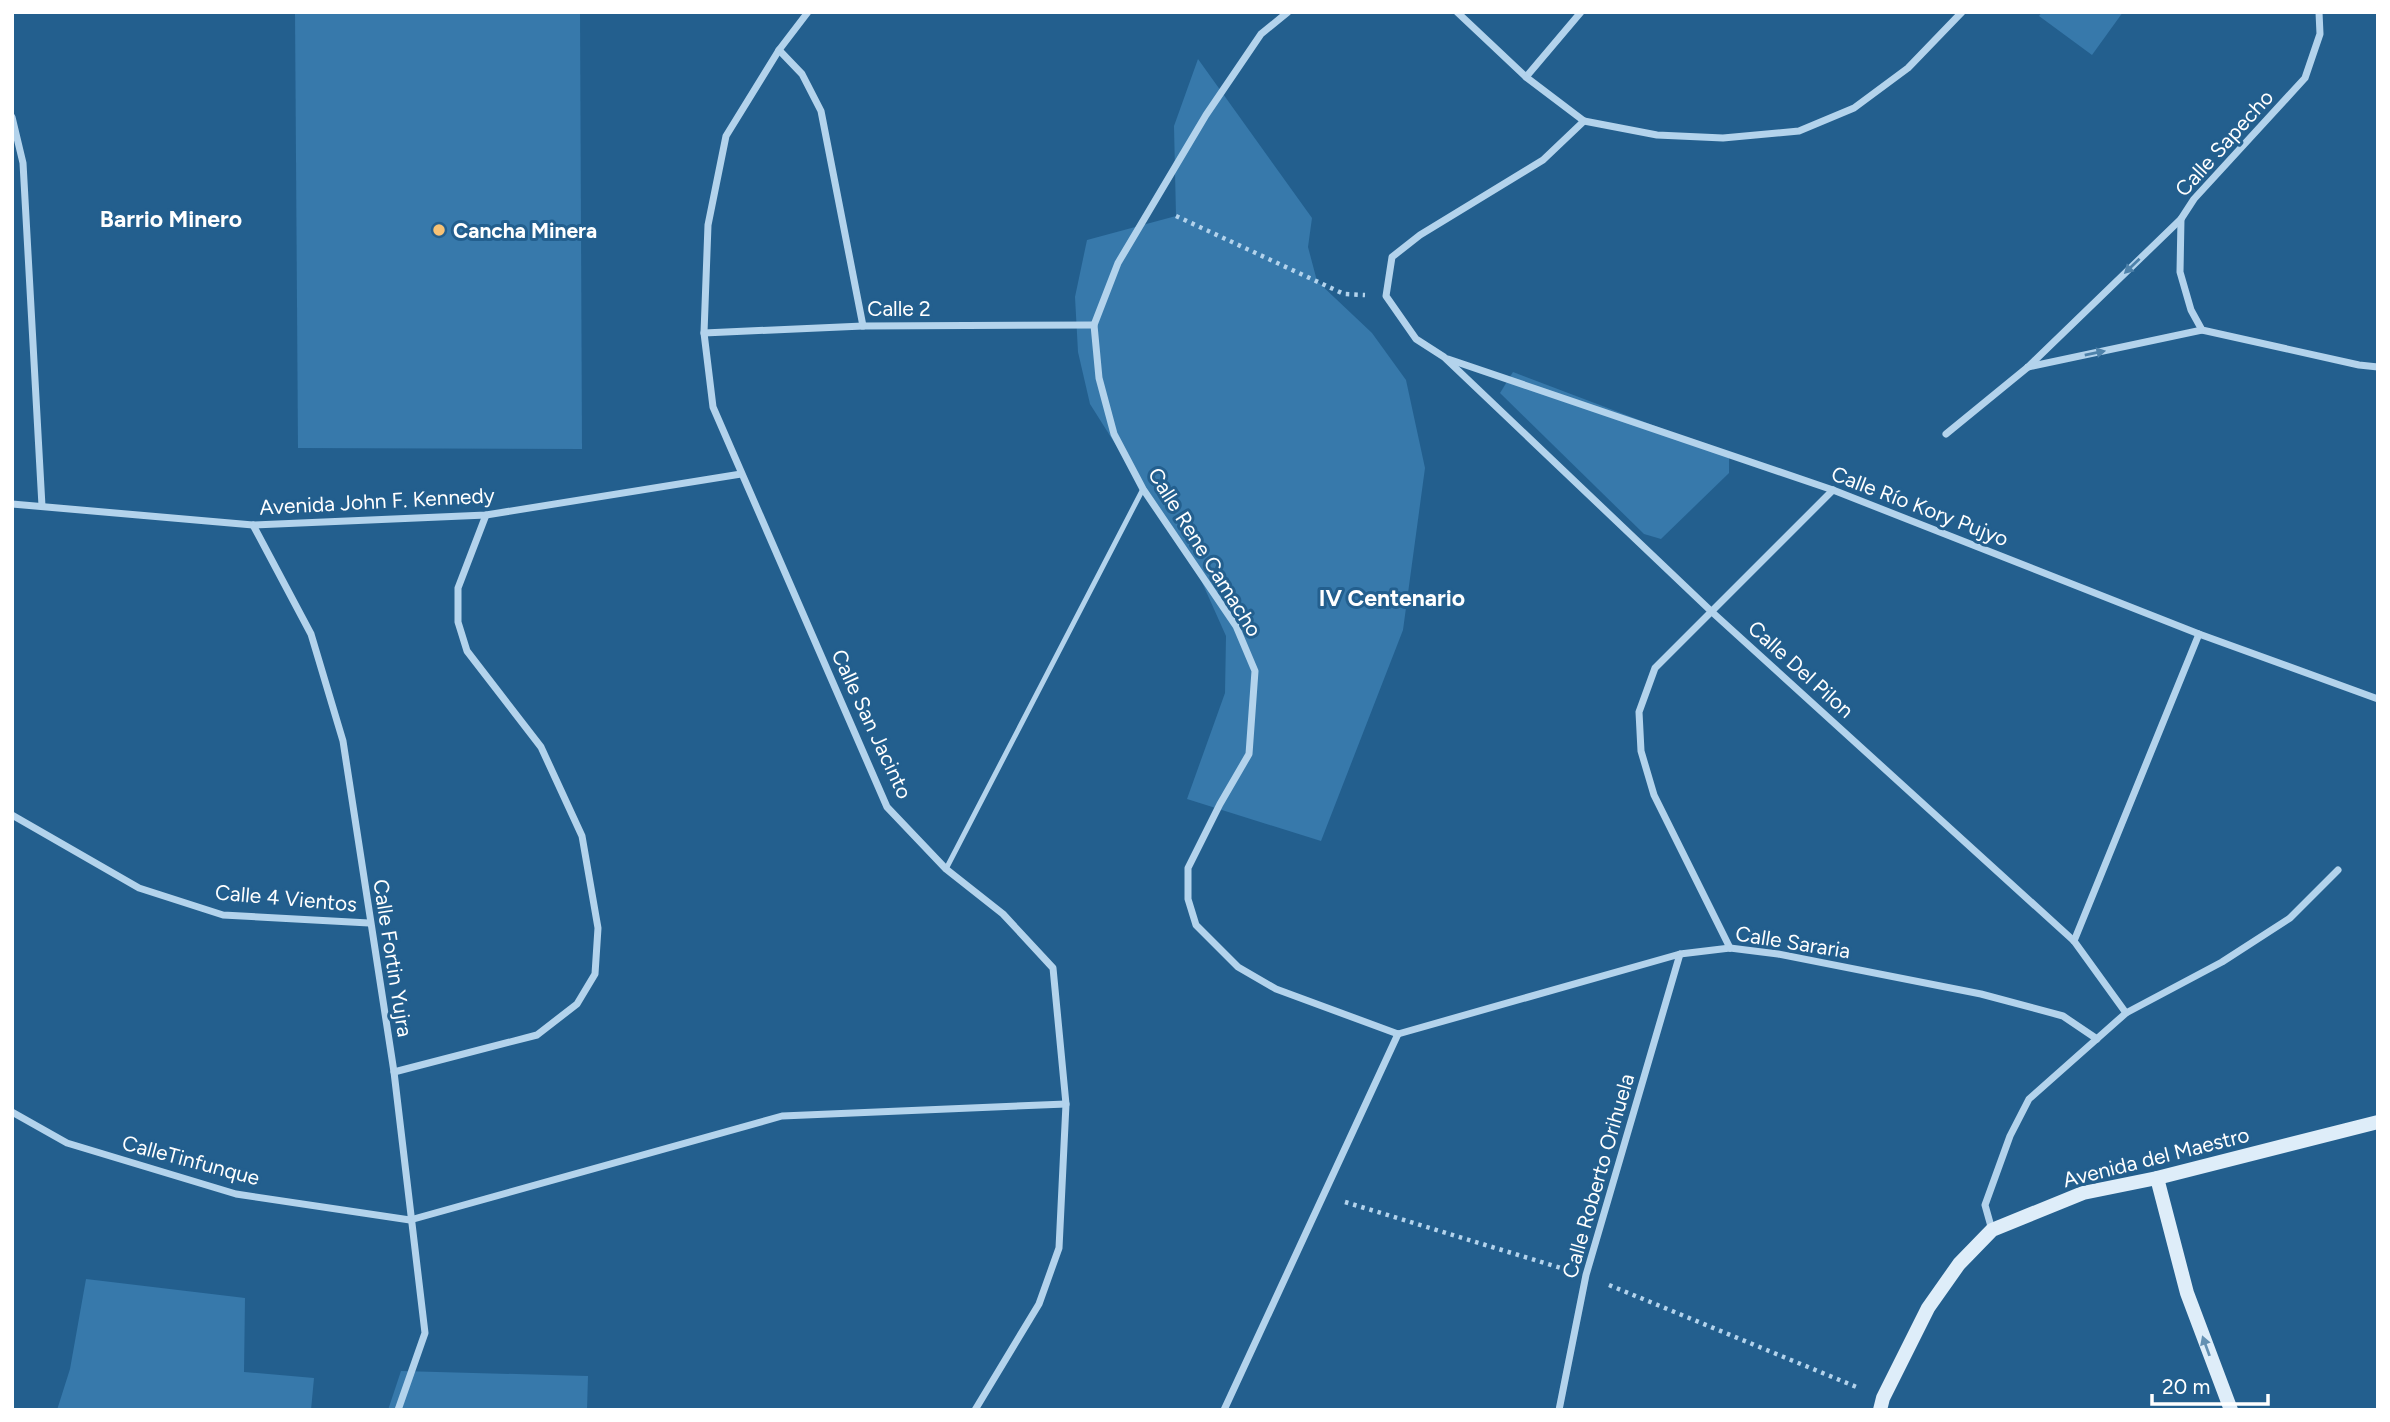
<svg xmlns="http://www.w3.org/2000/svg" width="2390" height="1422" font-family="Figtree,sans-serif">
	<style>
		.green { fill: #3779ab }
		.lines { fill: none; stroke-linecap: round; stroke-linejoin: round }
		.path { stroke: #b3d3ec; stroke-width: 4.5; stroke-dasharray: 3.5 5; stroke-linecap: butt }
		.lane { stroke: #b3d3ec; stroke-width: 5 }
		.street { stroke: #b3d3ec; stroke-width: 7 }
		.secondary { stroke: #deedf9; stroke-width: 14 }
		.oneway { fill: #4e82aa }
		.oneway2 { fill: #6491b3 }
		.poi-dot { fill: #f7c275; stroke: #235f8e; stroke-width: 2.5 }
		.labels { text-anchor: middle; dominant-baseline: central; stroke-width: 6; stroke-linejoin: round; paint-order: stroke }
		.street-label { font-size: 21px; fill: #fff; stroke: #235f8e }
		.poi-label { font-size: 21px; font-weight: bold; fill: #fff; stroke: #235f8e; text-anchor: start }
		.neighbourhood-label { font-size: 23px; font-weight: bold; fill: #fff; stroke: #235f8e }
	</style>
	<rect width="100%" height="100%" fill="#235f8e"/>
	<g class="green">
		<path d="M295,12h285l2,437 -284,-1z"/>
		<path d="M2042,12h81l-31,43 -53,-39z"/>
		<path d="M1198,59l114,159 -4,29 9,34 55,52 34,47 19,88 -22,162 -82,211 -134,-42 38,-106 1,-57 -25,-56 -111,-176 -12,-52 -3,-55 12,-57 89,-24 -2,-90z"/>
		<path d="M1513,372l216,82v19l-68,66 -17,-5 -144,-141z"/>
		<path d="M86,1279l159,19 -1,74 70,6 -3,32h-254l13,-41z"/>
		<path d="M401,1371l187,5 -1,34h-199z"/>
	</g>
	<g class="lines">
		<g class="path">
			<path d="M1176,216l168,78 21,1"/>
			<path d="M1345,1202l219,67"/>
			<path d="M1609,1285l250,103"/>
		</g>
		<path class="lane" d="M946,869l197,-380"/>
		<g class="street">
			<path d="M808,12l-29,38 -53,86 -18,89 -4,108 9,74 174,400 59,62 57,45 50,54 13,136 -7,144 -20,56 -64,106"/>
			<path d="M1288,12l-27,22 -55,81 -88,148 -24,62 5,53 15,56 29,55 93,137 19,45 -6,83 -29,50 -32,64v31l8,26 42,42 38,22 122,45"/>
			<path d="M1457,12l69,65 58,44 73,14 66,3 76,-7 55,-23 54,-40 54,-56"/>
			<path d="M2319,12l1,22 -15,44 -111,121 -13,20 -1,53 11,38 11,20 157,35 19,2"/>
			<path d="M779,50l23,24 19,37 42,215"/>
			<path d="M1526,77l55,-65"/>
			<path d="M12,117l11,46 19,343"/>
			<path d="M1584,121l-41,39 -123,75 -28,22 -6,39 30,43 28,18 268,255 362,329 52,72"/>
			<path d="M704,333l159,-7 231,-1"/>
			<path d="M1448,359l385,131 366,144 179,65"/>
			<path d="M2028,367l174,-37"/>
			<path d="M1946,434l82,-67 153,-148"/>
			<path d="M12,504l241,21 233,-10 255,-41"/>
			<path d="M253,525l58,109 32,107 51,331 31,261 -27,77"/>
			<path d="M12,815l127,73 84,27 146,8"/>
			<path d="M2074,941l125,-307"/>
			<path d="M1730,948l-76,-153 -13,-44 -2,-39 16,-44 178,-178"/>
			<path d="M1398,1034l282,-80 50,-6 48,6 203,40 82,22 34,23"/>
			<path d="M394,1072l143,-37 40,-31 18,-30 3,-46 -16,-92 -41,-89 -74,-96 -9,-29v-34l28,-73"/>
			<path d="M12,1112l55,31 169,51 174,26 372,-104 284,-12"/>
			<path d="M1992,1230l-7,-25 25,-69 19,-37 97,-86 96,-51 68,-44 48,-48"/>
			<path d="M1224,1410l174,-376"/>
			<path d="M1559,1410l27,-135 94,-321"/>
		</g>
		<g class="secondary">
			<path d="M2157,1178l30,115 44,117"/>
			<path d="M1880,1410l3,-12 45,-90 31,-44 33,-34 91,-37 74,-15 221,-56"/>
		</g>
	</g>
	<defs><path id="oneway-solid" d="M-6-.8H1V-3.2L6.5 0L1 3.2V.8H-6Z" transform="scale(1.75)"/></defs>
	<g class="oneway">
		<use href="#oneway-solid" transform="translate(2132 266) rotate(136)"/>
		<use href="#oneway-solid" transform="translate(2095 353) rotate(-12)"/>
	</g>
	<use class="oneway2" href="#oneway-solid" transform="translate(2206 1346) rotate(-110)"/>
	<circle class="poi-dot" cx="439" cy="230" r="7"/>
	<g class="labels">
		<g class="street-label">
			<text transform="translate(2224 143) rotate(-48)">Calle Sapecho</text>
			<text x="899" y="308">Calle 2</text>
			<text transform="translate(377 501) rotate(-3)">Avenida John F. Kennedy</text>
			<text transform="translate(1920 506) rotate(21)">Calle Río Kory Pujyo</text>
			<text transform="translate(1205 552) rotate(58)">Calle Rene Camacho</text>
			<text transform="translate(1801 669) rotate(42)">Calle Del Pilon</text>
			<text transform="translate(872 724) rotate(65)">Calle San Jacinto</text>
			<text transform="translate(286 898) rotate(5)">Calle 4 Vientos</text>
			<text transform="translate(1793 942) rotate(9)">Calle Sararia</text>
			<text transform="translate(393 958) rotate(81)">Calle Fortin Yujra</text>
			<text transform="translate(2156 1157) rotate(-14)">Avenida del Maestro</text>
			<text transform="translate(191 1160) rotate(15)">CalleTinfunque</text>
			<text transform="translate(1598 1176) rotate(-74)">Calle Roberto Orihuela</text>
		</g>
		<g class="poi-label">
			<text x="453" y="230">Cancha Minera</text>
		</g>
		<g class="neighbourhood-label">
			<text x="171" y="219">Barrio Minero</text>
			<text x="1392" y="598">IV Centenario</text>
		</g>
	</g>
	<rect width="2390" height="1422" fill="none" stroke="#ffffff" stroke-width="28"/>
	<path d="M2152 1394v10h116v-10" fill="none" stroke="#ffffff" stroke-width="3.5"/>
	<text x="2162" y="1394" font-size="21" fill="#ffffff" stroke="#235f8e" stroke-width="5" paint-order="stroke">20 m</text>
</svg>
